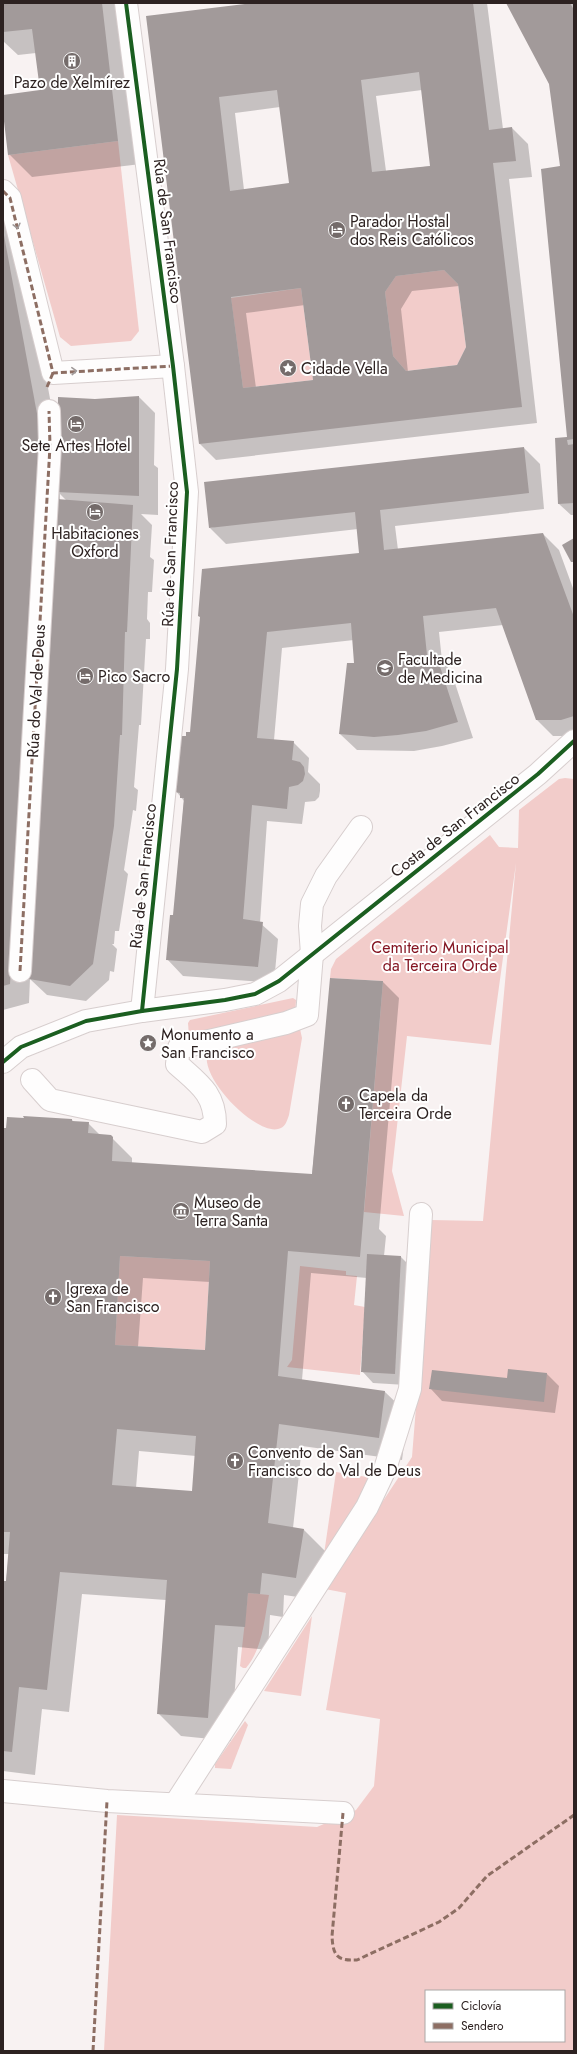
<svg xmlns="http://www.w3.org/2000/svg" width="577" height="2054" font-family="Jost,sans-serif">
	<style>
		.green { fill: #f2ccca; fill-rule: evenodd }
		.shadow { fill: #0003; fill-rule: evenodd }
		.building { fill: #a29a9a; fill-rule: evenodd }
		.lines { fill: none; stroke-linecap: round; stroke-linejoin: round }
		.minor-casing { stroke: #d7cece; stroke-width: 24 }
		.minor { stroke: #fefdfd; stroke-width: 22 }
		.quiet { stroke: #8d6e63; stroke-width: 3; stroke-dasharray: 6 3; stroke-linecap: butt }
		.cycleway-casing { stroke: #fff; stroke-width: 6 }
		.cycleway { stroke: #1b5e20; stroke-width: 4 }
		.oneway { stroke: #a09a9a }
		.labels { text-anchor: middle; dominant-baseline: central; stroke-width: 4; stroke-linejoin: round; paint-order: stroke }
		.poi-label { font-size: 16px; fill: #2d2221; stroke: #fff; text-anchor: start }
		.street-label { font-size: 16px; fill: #2d2221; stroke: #fff }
		.park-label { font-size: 16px; fill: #841522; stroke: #fff }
	</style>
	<rect width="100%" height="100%" fill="#f8f2f2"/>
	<g class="green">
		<path d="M118,141l21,190 -8,10 -60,5 -11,-9 -52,-182z"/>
		<path d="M444,270l14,14 8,63 -9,18 -51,6 -13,-15 -8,-64 11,-16z"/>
		<path d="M301,288l12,92 -70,8 -12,-90z"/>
		<path d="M565,778l9,1v1272h-470l13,-236 200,12 39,-17 18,-24 6,-67 -54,-9 20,-117 -21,-4 87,-132 19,-237 52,1 33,-358 -25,182 -84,-9 -15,135 12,45 -40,-4 19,-231 -53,-3 1,-9 5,-10 154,-124 9,12 19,1 1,-38 40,-31zM426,1991h138v50h-138z"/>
		<path d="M293,998l3,2 -1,16 -106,20 -1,-13 2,-3z"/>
		<path d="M300,1029l2,9 -13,77c-2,6 -4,13 -11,14 -23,6 -84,-56 -69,-80z"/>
		<path d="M120,1256l90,5 -5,89 -90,-5z"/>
		<path d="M300,1266l46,5v4l11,1 -3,29 11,2 -5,68 -73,-8 5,-7z"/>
		<path d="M336,1472l37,6 -50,83z"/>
		<path d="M248,1593l21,2c-5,25 -6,53 -23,73h-3l-3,-2z"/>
		<path d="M312,1616l-11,80 -37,-5z"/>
		<path d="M245,1721l3,4 -17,44 -16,-1v-4z"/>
	</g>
	<g class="shadow">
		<path d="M3,3h119l19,161 -109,13 -23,-23 -6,-58 38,-5 -5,-38 -18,2 -15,-14z"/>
		<path d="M264,3h223l16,126 9,-1 16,16 4,33 -23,2 28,244 -321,37 -16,-16 -53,-427zM422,90l10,76 -46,5 -10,-75zM280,107l11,77 -47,6 -9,-77zM459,286l8,62 -9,18 -50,6 -7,-63 11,-18zM305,305l9,76 -58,7 -10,-75z"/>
		<path d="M508,3h66v512h-3l-12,-11 -3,-65h12l-7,-272 -11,-83z"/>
		<path d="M3,208l15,17 40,217 37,-42 44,-3 16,16 -1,52 4,3v47l-17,-1 11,11 -2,32 4,3 -2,32h-4l-1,27 3,4v16h-4l-5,86h-2l-5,62 4,3 -2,21 -3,-1 -9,60 4,4 -9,57h-4l-1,13h-2l5,5 -3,23 -4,-1 -1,9 -23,21 -39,-6 -17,-16 -1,24 -26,7zM60,494l7,7h-7z"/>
		<path d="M524,448l16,16 4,45 -149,17 3,24 145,-16 16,16 15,41v145h-21l-16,-16 -34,-95 -64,7 3,29 9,10 22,67 -31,8 -28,5 -57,-1 -17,-16 16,-70 -2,-24 -72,8 -8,92 19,2 16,16 -1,14 12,12v7l-1,6 -4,4 -10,1 -3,22 -35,-3 -7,102 18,16 -4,44 -91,-7 -16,-17 7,-44 10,-114 -8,-10 11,-54 4,-4 10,-115 159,-64 -2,-25 -132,15 -16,-16z"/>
		<path d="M331,979l52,3 16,16 -20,231 7,7 -2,20 17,1 12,12 -7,116 -33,-2 -11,-12 5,-93 -56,-5 -9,107 83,12 23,22 -6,46 -100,-14 -9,82 11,2 23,23 -8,47 -35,-5 -1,22 -13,-2 -2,35 -30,-3 -7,94 -50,-5 -23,-23 8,-113 -84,-6 -13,118 -27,-3 -7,66 -32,-4v-189h3l3,-28h-6v-425l69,-9 2,2 14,1 12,12 10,1 22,22v5l180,12zM143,1278l67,4 -4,69 -68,-4zM139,1451l57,5 -3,36 -57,-4z"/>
		<path d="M509,1371l38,3 12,12 -4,27 -113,-12 -11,-12 77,-10z"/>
	</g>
	<g class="building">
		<path d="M3,3h99l16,138 -110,14 -5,-42v-18l37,-5 -8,-61 -29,3z"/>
		<path d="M253,3h220l16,127 23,-3 4,34 -23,2 29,244 -323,37 -53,-428zM419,72l11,94 -58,6 -11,-92zM277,90l12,93 -59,8 -11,-94zM444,270l14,14 8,63 -9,18 -51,6 -13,-15 -8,-64 11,-16zM301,288l12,92 -70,8 -12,-91z"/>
		<path d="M506,3h64l4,7v429l-7,1 1,5 6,-1v59l-16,1 -3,-66 12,-1 -26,-268 19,-3 -11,-82z"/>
		<path d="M3,230l40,216 -33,538 -7,2z"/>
		<path d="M139,396v100l-82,-4 1,-95 37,2z"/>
		<path d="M524,447l5,46 -149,17 4,40 159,-17 31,84v99l-13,4h-25l-40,-112 -73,8 4,39 9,-1 22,68 -32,9 -28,4 -24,2 -35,-3 8,-71h7l-3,-40 -84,9 -10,106 37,3 -2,19 8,2 4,5 1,7 -2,7 -5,4 -9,2 -2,22 -35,-4 -9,114 20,3 -5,45 -92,-7 4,-45h3l11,-117h-4v-5l-5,-1 5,-56h6v-4h4l10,-115 -2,-1 4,-47 157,-16 -4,-41 -146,16 -5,-46z"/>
		<path d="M57,499l76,6 -6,127h-2l-3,103h-2l-6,91 -21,138 -23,22 -41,-7z"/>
		<path d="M574,538v24h-3l-9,-17z"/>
		<path d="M330,978l53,3 -23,276 -72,-6 -10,125 107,15 -6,47 -100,-14 -11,99 36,6 -8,49 -34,-5 -2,21 -12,-1 -3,34 -30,-2 -7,93 -51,-4 10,-134 -107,-8 -13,118 -28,-3 -7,65 -9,-1v-170h3l4,-49h-7v-404h3l1,-11 17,1 -1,-2 49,3v2l17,1 -1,11 23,2 2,2 -1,24 200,13zM120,1256l90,5 -5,89 -90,-5zM117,1429l79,7 -4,55 -80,-6z"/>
		<path d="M367,1254l34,2 -6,118 -34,-2z"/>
		<path d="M508,1369l39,4 -3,29 -115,-13 3,-19 75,8z"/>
	</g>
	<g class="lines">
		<g class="minor-casing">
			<g id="minor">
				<path d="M126,3l47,363 14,126 -10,177 -35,342"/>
				<path d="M3,191l7,7 43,175 120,-7"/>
				<path d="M20,971l30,-525 -1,-35"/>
				<path d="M3,1062l18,-15 65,-26 56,-10 83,-11 30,-6 24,-13 259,-207 36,-33"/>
				<path d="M32,1080l18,20 152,32 13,-8c0,-31 -17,-41 -38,-60l2,-16 107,-25 21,-8 5,-61 -2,-28 2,-22 14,-28 35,-49"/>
				<path d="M3,1791l104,10 236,12"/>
				<path d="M176,1803l191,-296 18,-38 25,-80 11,-175"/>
			</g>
		</g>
		<use href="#minor" class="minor"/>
		<g class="quiet">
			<path d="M3,191l7,7 43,175 120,-7"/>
			<path d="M47,387l6,-14"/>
			<path d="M20,971l30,-525 -1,-35"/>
			<path d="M343,1813l-11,123c1,20 5,25 25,24l82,-38 20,-14 28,-32 87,-61"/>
			<path d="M93,2051l14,-250"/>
		</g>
		<g class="cycleway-casing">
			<g id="cycleway">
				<path d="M126,3l47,363 14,126 -10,177 -35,342"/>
				<path d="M3,1062l18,-15 65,-26 56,-10 83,-11 30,-6 24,-13 259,-207 36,-33"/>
			</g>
		</g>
		<use href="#cycleway" class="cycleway"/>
	</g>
	<defs><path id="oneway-chevron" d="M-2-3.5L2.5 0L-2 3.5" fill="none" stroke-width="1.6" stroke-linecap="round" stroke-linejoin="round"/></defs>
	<g class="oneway">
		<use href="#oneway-chevron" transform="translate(17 226) rotate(76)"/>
		<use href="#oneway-chevron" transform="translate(74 371) rotate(-3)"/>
	</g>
	<defs>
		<g id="building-disc" transform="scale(0.9)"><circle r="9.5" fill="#746b6a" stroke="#fff"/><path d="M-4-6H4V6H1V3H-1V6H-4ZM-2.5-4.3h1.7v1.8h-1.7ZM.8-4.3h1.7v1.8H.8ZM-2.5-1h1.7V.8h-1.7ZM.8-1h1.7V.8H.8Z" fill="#fff"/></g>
		<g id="hotel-disc" transform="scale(0.9)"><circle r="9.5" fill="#746b6a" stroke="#fff"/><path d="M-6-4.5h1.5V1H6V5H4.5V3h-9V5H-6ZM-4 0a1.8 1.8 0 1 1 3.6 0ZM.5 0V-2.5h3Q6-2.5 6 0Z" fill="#fff"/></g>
		<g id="sight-disc" transform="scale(0.9)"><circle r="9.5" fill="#746b6a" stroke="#fff"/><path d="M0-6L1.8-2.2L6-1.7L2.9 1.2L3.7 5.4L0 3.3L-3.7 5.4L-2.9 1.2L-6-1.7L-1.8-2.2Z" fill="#fff"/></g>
		<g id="university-disc" transform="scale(0.9)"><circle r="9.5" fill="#746b6a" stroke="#fff"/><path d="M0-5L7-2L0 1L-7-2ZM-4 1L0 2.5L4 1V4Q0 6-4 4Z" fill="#fff"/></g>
		<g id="church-disc" transform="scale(0.9)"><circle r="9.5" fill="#746b6a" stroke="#fff"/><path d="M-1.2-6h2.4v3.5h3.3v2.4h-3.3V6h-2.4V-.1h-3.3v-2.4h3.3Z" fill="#fff"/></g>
		<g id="museum-disc" transform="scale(0.9)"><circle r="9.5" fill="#746b6a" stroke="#fff"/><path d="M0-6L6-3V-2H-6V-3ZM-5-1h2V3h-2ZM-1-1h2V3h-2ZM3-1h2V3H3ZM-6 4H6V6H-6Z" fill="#fff"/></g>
	</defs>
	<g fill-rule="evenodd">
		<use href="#building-disc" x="72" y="61"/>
		<use href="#hotel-disc" x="337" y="230"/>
		<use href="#sight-disc" x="288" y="368"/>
		<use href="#hotel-disc" x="76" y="424"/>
		<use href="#hotel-disc" x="95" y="512"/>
		<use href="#university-disc" x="385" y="668"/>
		<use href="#hotel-disc" x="85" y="676"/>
		<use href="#sight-disc" x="148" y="1043"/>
		<use href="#church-disc" x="346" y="1104"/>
		<use href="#museum-disc" x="181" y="1211"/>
		<use href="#church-disc" x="53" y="1297"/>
		<use href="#church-disc" x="235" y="1461"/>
	</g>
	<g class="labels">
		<g class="poi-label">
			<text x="72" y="82" text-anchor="middle">Pazo de Xelmírez</text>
			<text x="350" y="221">Parador Hostal<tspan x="350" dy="18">dos Reis Católicos</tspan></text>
			<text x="301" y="368">Cidade Vella</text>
			<text x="76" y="445" text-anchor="middle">Sete Artes Hotel</text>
			<text x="95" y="533" text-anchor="middle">Habitaciones<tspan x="95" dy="18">Oxford</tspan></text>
			<text x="398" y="659">Facultade<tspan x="398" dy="18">de Medicina</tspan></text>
			<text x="98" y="676">Pico Sacro</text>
			<text x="161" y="1034">Monumento a<tspan x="161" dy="18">San Francisco</tspan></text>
			<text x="359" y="1095">Capela da<tspan x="359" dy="18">Terceira Orde</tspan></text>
			<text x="194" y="1202">Museo de<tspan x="194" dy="18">Terra Santa</tspan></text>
			<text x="66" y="1288">Igrexa de<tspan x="66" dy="18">San Francisco</tspan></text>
			<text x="248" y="1452">Convento de San<tspan x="248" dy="18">Francisco do Val de Deus</tspan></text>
		</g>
		<g class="street-label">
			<text transform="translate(168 231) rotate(83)">Rúa de San Francisco</text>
			<text transform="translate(170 554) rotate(-88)">Rúa de San Francisco</text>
			<text transform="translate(36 691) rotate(-87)">Rúa do Val de Deus</text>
			<text transform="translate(455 825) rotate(-38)">Costa de San Francisco</text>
			<text transform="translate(143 876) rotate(-84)">Rúa de San Francisco</text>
		</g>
		<g class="park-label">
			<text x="440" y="947">Cemiterio Municipal<tspan x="440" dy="18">da Terceira Orde</tspan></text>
		</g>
	</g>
	<rect width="577" height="2054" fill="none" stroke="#2d2221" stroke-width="8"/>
	<rect x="425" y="1990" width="140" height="52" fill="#ffffff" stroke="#aba7a6"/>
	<rect x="433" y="2003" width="20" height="6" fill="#1b5e20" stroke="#aba7a6"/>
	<text x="461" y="2010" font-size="12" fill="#2d2221">Ciclovía</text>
	<rect x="433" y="2023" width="20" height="6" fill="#8d6e63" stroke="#aba7a6"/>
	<text x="461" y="2030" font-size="12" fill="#2d2221">Sendero</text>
</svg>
